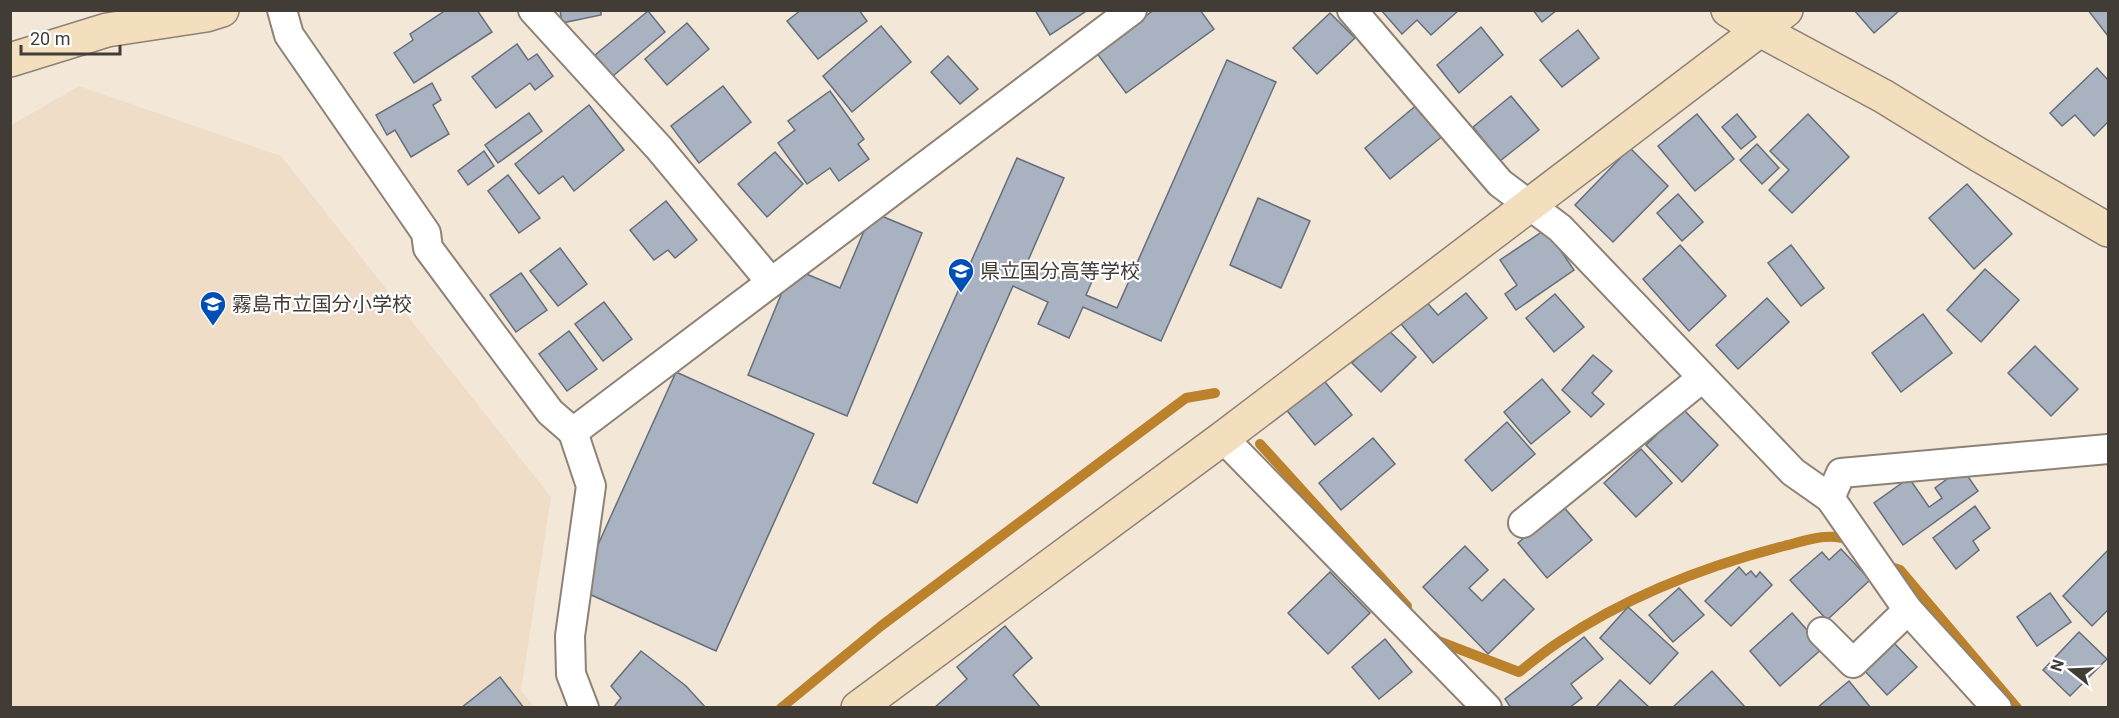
<svg xmlns="http://www.w3.org/2000/svg" width="2119" height="718" font-family="Roboto,'Noto Sans JP',sans-serif">
	<style>
		.built { fill: #efddc8 }
		.lines { fill: none; stroke-linecap: round; stroke-linejoin: round }
		.stream { stroke: #bc812b; stroke-width: 10 }
		.building { fill: #a9b2c1; stroke: #656e7b; stroke-width: 1.5 }
		.street-casing { stroke: #8d8275; stroke-width: 32 }
		.secondary-casing { stroke: #8d8275; stroke-width: 36 }
		.street { stroke: #fff; stroke-width: 28 }
		.secondary { stroke: #f3debe; stroke-width: 33 }
		.labels { text-anchor: middle; dominant-baseline: central; stroke-width: 4.5; stroke-linejoin: round; paint-order: stroke }
		.poi-label { font-size: 20px; fill: #413c36; stroke: #fff; text-anchor: start }
	</style>
	<rect width="100%" height="100%" fill="#f3e7d8"/>
	<path class="built" d="M79,86l202,70 270,341 -30,193 13,17h-523l-1,-581z"/>
	<g class="lines">
		<g class="stream">
			<path d="M1260,444l147,162"/>
			<path d="M1894,568l6,2 117,138"/>
			<path d="M1433,636l5,5 81,31c13,-10 26,-21 40,-30 67,-45 147,-76 225,-96 21,-5 46,-15 67,-5"/>
			<path d="M781,708l100,-82 305,-228 29,-5"/>
		</g>
	</g>
	<g class="building">
		<path d="M446,10h31l15,22 -78,51 -20,-30 19,-13 -3,-6z"/>
		<path d="M560,10h41v5l-39,8z"/>
		<path d="M801,10h58l8,11 -49,38 -31,-38z"/>
		<path d="M1035,10h49l1,2 -35,23z"/>
		<path d="M1154,10h46l14,19 -88,64 -30,-41z"/>
		<path d="M1381,10h78l-28,25 -14,-15 -15,14z"/>
		<path d="M1533,10h24l-15,12z"/>
		<path d="M1854,10h46l-26,23z"/>
		<path d="M2088,10h20v26z"/>
		<path d="M648,11l17,21 -52,44 -18,-21z"/>
		<path d="M1330,13l25,25 -38,36 -24,-26z"/>
		<path d="M687,23l22,26 -42,36 -22,-26z"/>
		<path d="M881,26l30,36 -59,50 -29,-36z"/>
		<path d="M1481,27l22,28 -44,38 -22,-28z"/>
		<path d="M1578,30l21,28 -37,29 -22,-27z"/>
		<path d="M517,44l11,16 9,-6 16,22 -18,14 -5,-7 -34,25 -24,-31z"/>
		<path d="M948,56l30,33 -18,15 -29,-32z"/>
		<path d="M1227,60l49,22 -115,259 -78,-34 -14,31 -31,-14 10,-22 -35,-16 -96,217 -44,-20 144,-325 47,20 -37,85 39,18 5,-13 22,11 -7,16 31,13z"/>
		<path d="M2097,68l11,12v42l-14,14 -19,-21 -13,11 -12,-13z"/>
		<path d="M432,83l9,17 -8,5 16,29 -38,23 -16,-27 -8,5 -11,-20z"/>
		<path d="M723,86l28,36 -52,41 -28,-37z"/>
		<path d="M830,91l34,48 -6,5 11,15 -30,22 -9,-13 -23,16 -29,-41 17,-13 -7,-9z"/>
		<path d="M1511,96l28,34 -39,31 -27,-34z"/>
		<path d="M1418,104l26,31 -54,44 -25,-31z"/>
		<path d="M589,105l35,45 -50,41 -11,-15 -24,18 -24,-30z"/>
		<path d="M529,113l13,18 -44,32 -13,-18z"/>
		<path d="M1697,114l37,45 -39,32 -37,-45z"/>
		<path d="M1737,114l19,23 -15,12 -19,-22z"/>
		<path d="M1808,114l41,43 -57,56 -23,-23 20,-20 -19,-19z"/>
		<path d="M1757,144l22,24 -17,16 -22,-24z"/>
		<path d="M1630,148l38,38 -55,56 -38,-37z"/>
		<path d="M484,151l10,15 -26,19 -10,-14z"/>
		<path d="M775,152l28,32 -36,33 -29,-33z"/>
		<path d="M508,175l32,43 -21,15 -31,-42z"/>
		<path d="M1967,184l45,50 -38,35 -45,-51z"/>
		<path d="M1678,194l25,28 -21,19 -25,-28z"/>
		<path d="M1258,198l52,23 -29,67 -51,-23z"/>
		<path d="M666,201l31,39 -22,18 -7,-8 -14,10 -24,-30z"/>
		<path d="M872,212l50,21 -75,183 -99,-41 44,-107 48,20z"/>
		<path d="M1546,229l28,41 -58,40 -11,-16 12,-9 -17,-25z"/>
		<path d="M1680,245l46,51 -37,35 -46,-52z"/>
		<path d="M1791,245l33,43 -23,18 -33,-43z"/>
		<path d="M560,248l27,36 -29,22 -28,-35z"/>
		<path d="M1985,269l34,31 -38,42 -34,-32z"/>
		<path d="M521,273l26,37 -31,22 -26,-37z"/>
		<path d="M1466,293l21,25 -54,45 -36,-44 26,-21 15,17z"/>
		<path d="M1555,294l29,33 -30,25 -28,-34z"/>
		<path d="M1767,298l22,24 -51,47 -22,-24z"/>
		<path d="M604,302l28,37 -29,22 -28,-37z"/>
		<path d="M1923,314l29,39 -51,39 -29,-39z"/>
		<path d="M1387,329l29,28 -35,35 -29,-29z"/>
		<path d="M569,331l28,38 -30,22 -28,-37z"/>
		<path d="M2035,346l43,43 -27,27 -43,-43z"/>
		<path d="M1593,355l19,16 -20,22 12,11 -13,13 -29,-27z"/>
		<path d="M676,372l138,62 -98,217 -138,-62z"/>
		<path d="M1321,377l31,38 -37,30 -31,-38z"/>
		<path d="M1542,379l28,33 -39,32 -27,-32z"/>
		<path d="M1683,409l35,36 -36,37 -36,-37z"/>
		<path d="M1507,422l28,32 -43,37 -27,-31z"/>
		<path d="M1373,438l22,26 -54,46 -22,-27z"/>
		<path d="M1641,449l31,34 -36,34 -32,-34z"/>
		<path d="M1962,468l16,23 -75,54 -29,-42 35,-25 20,29 13,-9 -7,-10z"/>
		<path d="M1562,505l30,35 -45,38 -29,-35z"/>
		<path d="M1975,506l15,22 -17,13 6,9 -23,19 -23,-31z"/>
		<path d="M1465,546l23,24 -19,18 13,13 22,-22 30,30 -46,45 -65,-67z"/>
		<path d="M1841,549l29,31 -43,40 -37,-40 32,-28 7,8z"/>
		<path d="M2108,550v60l-16,16 -29,-30z"/>
		<path d="M1739,567l7,8 5,-4 5,6 4,-5 12,13 -41,41 -26,-25z"/>
		<path d="M1330,572l40,41 -42,41 -40,-41z"/>
		<path d="M1679,588l25,27 -31,27 -24,-27z"/>
		<path d="M2050,593l21,29 -34,24 -20,-29z"/>
		<path d="M1628,607l50,46 -28,31 -50,-46z"/>
		<path d="M1792,613l31,35 -43,38 -30,-35z"/>
		<path d="M1005,626l27,32 -19,17 28,33h-107l33,-29 -10,-12z"/>
		<path d="M2079,632l28,27 -37,37 -27,-26z"/>
		<path d="M1584,637l19,22 -32,25 11,14 -13,10h-58l-6,-9z"/>
		<path d="M1385,639l27,33 -33,27 -27,-32z"/>
		<path d="M1893,642l24,25 -30,28 -23,-25z"/>
		<path d="M641,651l45,35 20,22h-93l8,-10 -10,-12z"/>
		<path d="M1712,671l33,36 -71,1 -1,-1z"/>
		<path d="M500,677l24,31h-63z"/>
		<path d="M1620,680l30,28h-55z"/>
		<path d="M1849,681l22,27h-54z"/>
	</g>
	<g class="lines">
		<g class="street-casing">
			<g id="street">
				<path d="M282,10l7,25 137,198 2,15 122,164 23,20 559,-422"/>
				<path d="M533,10l126,138 111,133"/>
				<path d="M1352,10l148,173 60,45 233,244 37,26 78,112 89,98"/>
				<path d="M573,432l18,54 -21,150 1,38 13,34"/>
				<path d="M1223,438l264,270"/>
				<path d="M1830,498l11,-25 267,-24"/>
				<path d="M1523,523l179,-145"/>
				<path d="M1822,632l31,31 55,-53"/>
			</g>
		</g>
		<g class="secondary-casing">
			<g id="secondary">
				<path d="M1728,10l32,20 123,66 96,59 129,75"/>
				<path d="M10,60l97,-30 99,-15 16,-5"/>
				<path d="M858,708l365,-270 563,-428"/>
			</g>
		</g>
		<use href="#street" class="street"/>
		<use href="#secondary" class="secondary"/>
	</g>
	<defs>
		<g id="school-pin" transform="scale(1.35)"><path d="M0 17L-7.5 6A9.5 9.5 0 1 1 7.5 6Z" fill="#014eb7" stroke="#fff"/><path d="M0-5L7-2L0 1L-7-2ZM-4 1L0 2.5L4 1V4Q0 6-4 4Z" fill="#fff"/></g>
	</defs>
	<g fill-rule="evenodd">
		<use href="#school-pin" x="961" y="271"/>
		<use href="#school-pin" x="213" y="304"/>
	</g>
	<g class="labels">
		<g class="poi-label">
			<text x="980" y="271">県立国分高等学校</text>
			<text x="232" y="304">霧島市立国分小学校</text>
		</g>
	</g>
	<rect width="2119" height="718" fill="none" stroke="#413c36" stroke-width="24"/>
	<g transform="translate(2071 670) rotate(288)" stroke="#ffffff" stroke-width="4.5" paint-order="stroke">
	<path d="M0-4.5L10 22L0 15L-10 22Z" fill="#413c36"/>
	<text y="-9" font-size="16" font-weight="bold" text-anchor="middle" fill="#413c36">N</text>
	</g>
	<path d="M21 45v9h99v-9" fill="none" stroke="#413c36" stroke-width="3"/>
	<text x="30" y="45" font-size="18" fill="#413c36" stroke="#ffffff" stroke-width="4.5" paint-order="stroke">20 m</text>
</svg>
